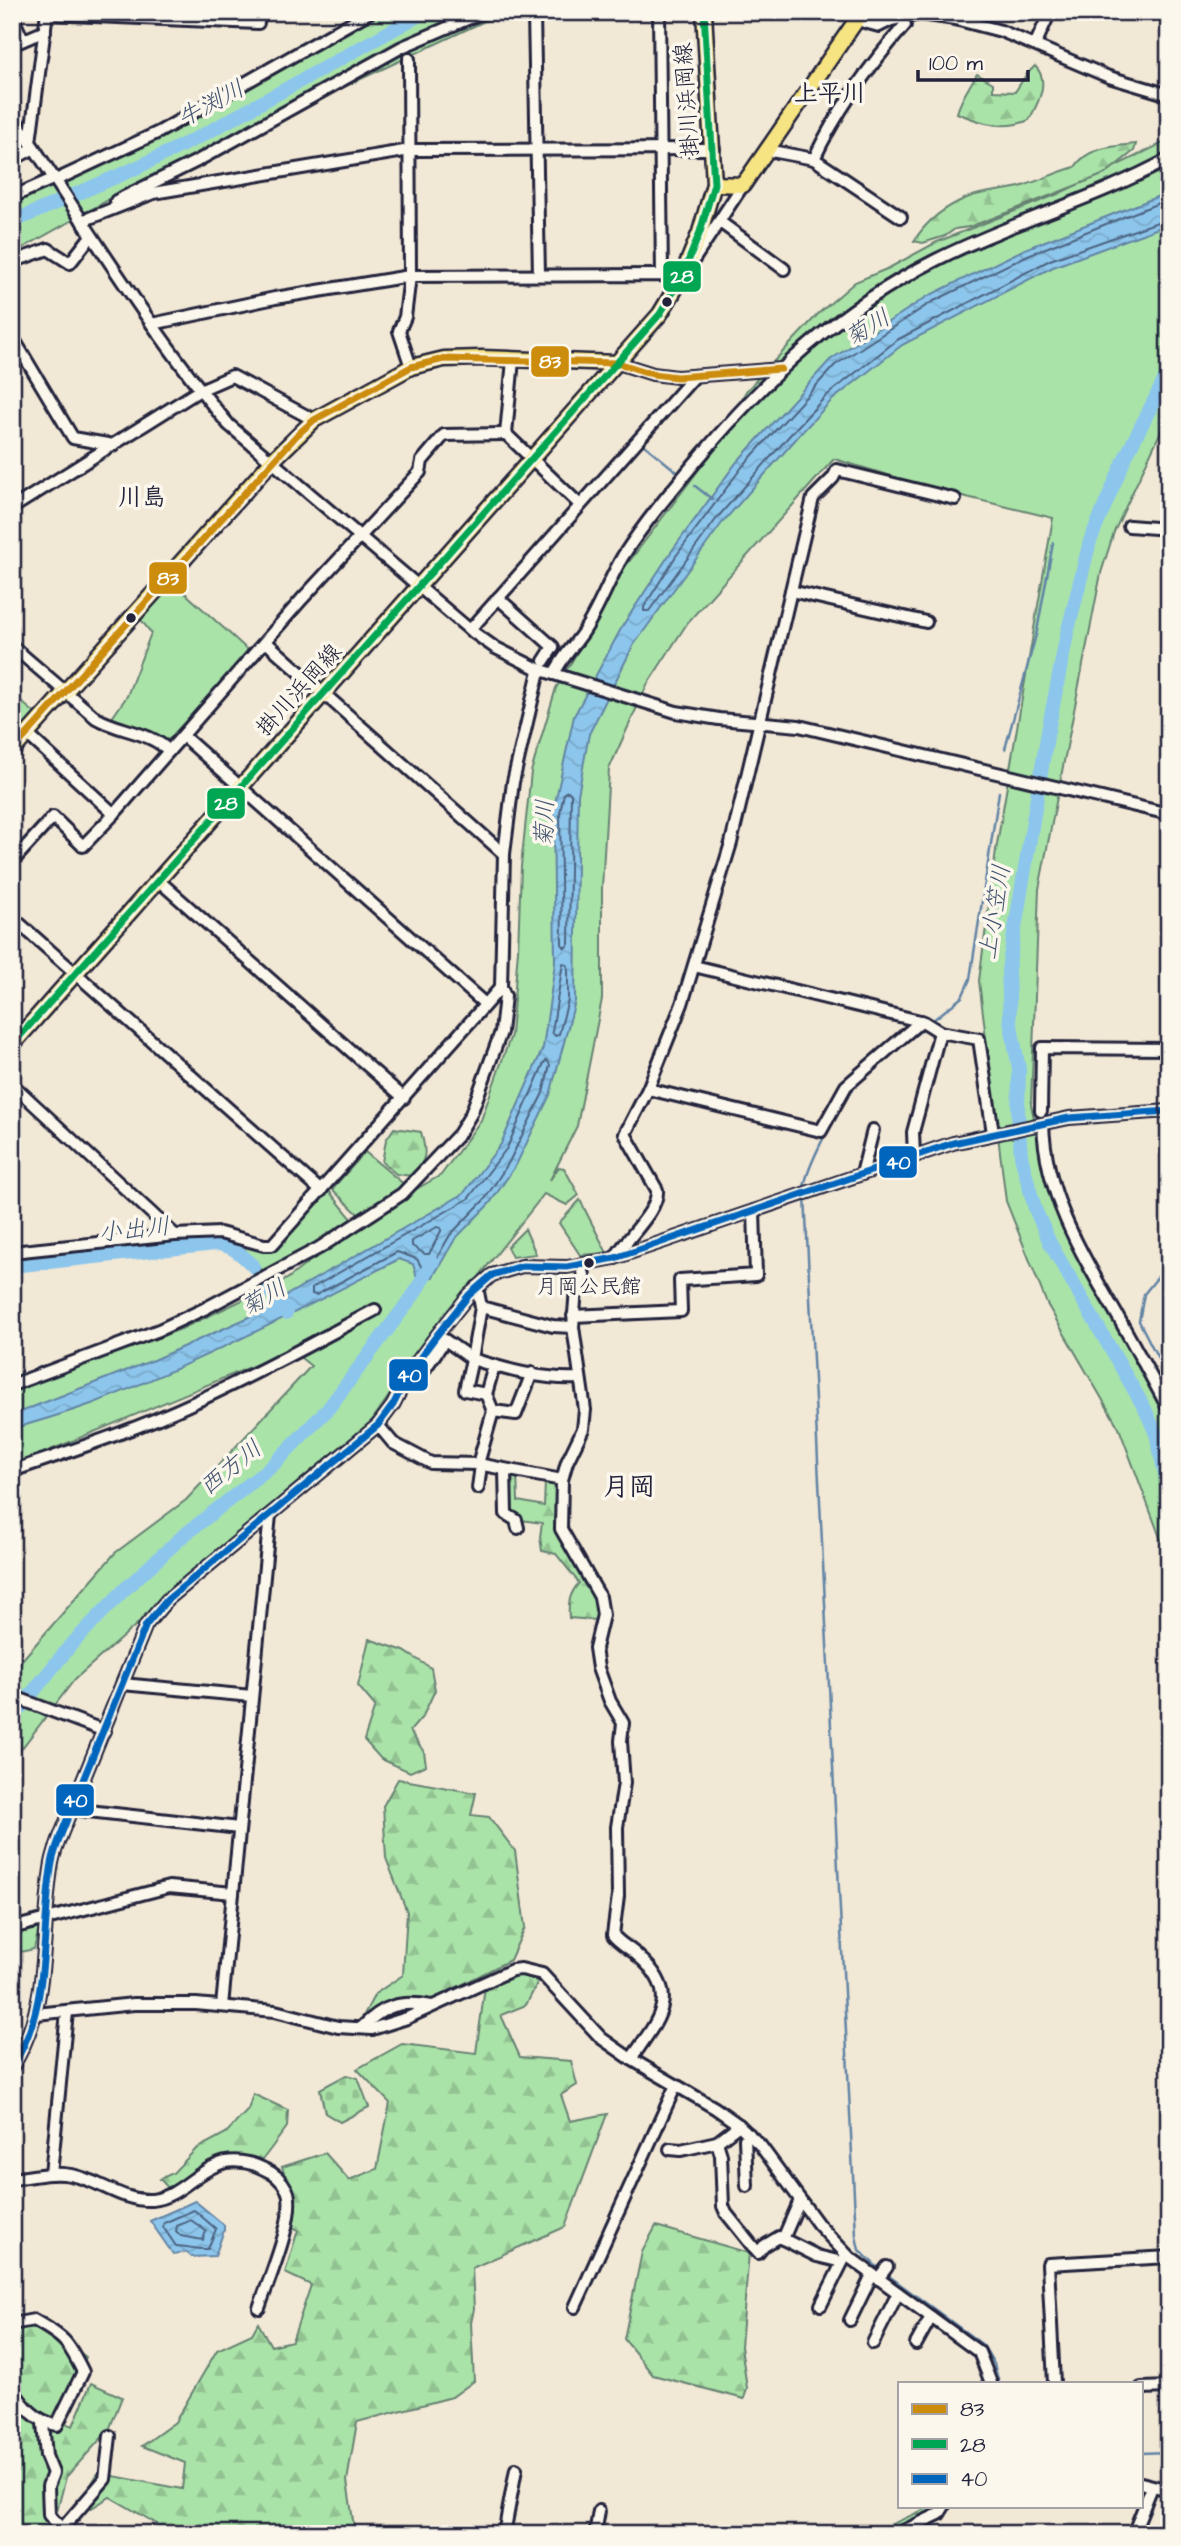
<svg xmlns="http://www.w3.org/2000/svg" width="1181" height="2546" font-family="'Architects Daughter','Klee One',sans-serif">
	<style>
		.green { fill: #aae3a8; stroke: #668272; stroke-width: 2 }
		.forest { fill: url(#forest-firs); stroke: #668272; stroke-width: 2 }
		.cemetery { fill: url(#cemetery-stones); stroke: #668272; stroke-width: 2 }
		.water { fill: url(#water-waves); stroke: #6284a5; stroke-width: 2 }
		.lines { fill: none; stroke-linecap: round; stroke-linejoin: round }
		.shore { stroke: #4d6482; stroke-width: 2 }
		.stream { stroke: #6284a5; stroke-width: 2.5 }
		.river { stroke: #8dc6ec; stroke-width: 14 }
		.minor-casing { stroke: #22223b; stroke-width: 16 }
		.major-casing { stroke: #22223b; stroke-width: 19 }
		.minor { stroke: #fbf7ec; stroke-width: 10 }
		.major { stroke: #f6e381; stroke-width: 14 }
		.bus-1-casing { stroke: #fbf7ec; stroke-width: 12 }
		.bus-2-casing { stroke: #fbf7ec; stroke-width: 12 }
		.bus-3-casing { stroke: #fbf7ec; stroke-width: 12 }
		.bus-1 { stroke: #cc8c0c; stroke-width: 7 }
		.bus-2 { stroke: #00a651; stroke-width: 7 }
		.bus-3 { stroke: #0065bd; stroke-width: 7 }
		.bus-dot { fill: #22223b; stroke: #fbf7ec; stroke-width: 2.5 }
		.labels { text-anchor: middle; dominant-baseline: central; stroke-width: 7; stroke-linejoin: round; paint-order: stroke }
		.bus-label { font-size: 21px; fill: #22223b; stroke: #fbf7ec }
		.street-label { font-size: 23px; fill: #22223b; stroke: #fbf7ec }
		.neighbourhood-label { font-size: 24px; font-weight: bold; fill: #22223b; stroke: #fbf7ec }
		.water-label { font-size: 24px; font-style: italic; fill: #425370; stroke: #fbf7ec }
		.quarter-label { font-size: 26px; font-weight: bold; fill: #22223b; stroke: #fbf7ec }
		.line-badge { stroke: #fbf7ec; stroke-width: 2.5 }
		.badge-label { font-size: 19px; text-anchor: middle; font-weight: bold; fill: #fff }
	</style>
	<defs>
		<pattern id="forest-firs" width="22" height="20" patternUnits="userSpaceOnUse" patternTransform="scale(1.75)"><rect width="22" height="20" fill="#aae3a8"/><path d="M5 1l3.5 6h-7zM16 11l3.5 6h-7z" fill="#92c292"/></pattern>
		<pattern id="cemetery-stones" width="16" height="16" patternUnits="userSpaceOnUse" patternTransform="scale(1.75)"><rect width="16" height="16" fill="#aae3a8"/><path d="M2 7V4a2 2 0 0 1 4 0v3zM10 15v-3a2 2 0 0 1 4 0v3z" fill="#92c292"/></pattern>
		<pattern id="water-waves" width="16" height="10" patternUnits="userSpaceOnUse" patternTransform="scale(1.75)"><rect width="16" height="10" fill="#8dc6ec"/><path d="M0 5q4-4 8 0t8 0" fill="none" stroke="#79aacb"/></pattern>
	</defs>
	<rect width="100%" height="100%" fill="#f2e8d6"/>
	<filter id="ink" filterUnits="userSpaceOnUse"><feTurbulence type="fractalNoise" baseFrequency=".0143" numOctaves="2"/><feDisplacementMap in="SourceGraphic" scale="14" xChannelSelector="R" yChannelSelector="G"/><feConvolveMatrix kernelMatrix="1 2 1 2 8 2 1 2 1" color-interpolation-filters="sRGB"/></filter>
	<g filter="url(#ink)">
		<g class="green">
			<path d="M381,12h123l-369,173 -123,69v-52l233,-122z"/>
			<path d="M1169,140v274l-55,118 -13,41 -62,316 -8,216 14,63 114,231 10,27v149l-5,-27 -45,-120 -72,-124 -41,-103 -27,-220 17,-131 57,-332 -111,-27 -108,-32 -146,163 -41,63 -38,84 -7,119v111l-25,127 -27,54 9,-13 5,1 15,27 -12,10 -23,-11 -123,156 -51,73 -65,53 -230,203 -63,82v-88l10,-13 93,-107 71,-53 125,-134 -20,-16 -279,116v-74l169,-63 106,-50 80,-62 74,-42 40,-55 30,-85 7,-85 3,-84 10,-94 25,-84 32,-54 31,-59 94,-124 33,-60 73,-78 36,-31 34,-14 48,-26 121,-48z"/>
			<path d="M174,583l76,69 -82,88 -52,-16 -4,-6 15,-22 24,-63 -12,-16z"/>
			<path d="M12,694l24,20 -24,27z"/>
			<path d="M365,1152l41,34 -47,29 -27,-26z"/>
			<path d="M329,1191l23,28 -87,55 -29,-35 36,5z"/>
			<path d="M580,1200l27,53 -27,2 -21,-32z"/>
			<path d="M525,1229l11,25 -24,3 -5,-10z"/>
			<path d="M39,1928l-5,21 -18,4 -4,-19z"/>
		</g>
		<g class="forest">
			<path d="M1035,66c16,15 2,39 -6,54 -25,11 -48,3 -72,-7 3,-12 13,-28 20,-39l16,9v8l22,1 11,-17z"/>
			<path d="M1136,144l-2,7 -29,23 -112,44 -24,9 -14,2 -10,7 -22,7 -9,-2c13,-21 32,-35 55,-44 17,-6 37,-6 54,-11 18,-6 34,-14 52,-19 12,-20 40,-21 61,-23z"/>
			<path d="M394,1128l27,4c6,22 6,27 -9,44l-16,-2 -14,-12 4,-22z"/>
			<path d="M517,1472l1,29 26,5 1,-24h12v30l31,71 10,31 -3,6 -26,-2c-1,-15 0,-24 10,-35l-23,-29 -14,-3 -2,-14 2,-14 -21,-3 -12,-9 -4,-38z"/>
			<path d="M369,1639l35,12 27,17 4,22 -12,26 -13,15 14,21 2,13 -16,7 -29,-13 -17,-19 11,-34 -17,-20z"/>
			<path d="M398,1779l78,14 -5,22 18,2 26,34 10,76 -15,33 -78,40 -42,2 -31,22 16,-30 28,-19 4,-63 -21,-54 -3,-52z"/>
			<path d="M522,1974l16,8 -12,23 -25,10 19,42 51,4 6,24 -16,10 9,26 37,-7 -42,113 -93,41 2,41 -3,14 3,58 -22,16 -95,25 -10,59 8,53h-191v-6l-54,-31 -20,12 -12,-3 20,-33 84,16 3,-26 -43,-17 33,-24 42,-72 35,-16 6,-11 13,23 21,-5 19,-56 -26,-12 13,-43 -9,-5 7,-17 -14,-41 43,-14 24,27 28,-11 13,-66 -33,-34 45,-25 74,9 9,-66z"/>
			<path d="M253,2094l35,16 -1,17 -24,32 -27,-4 -34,12 -32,23 -10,-11 13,-6 23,-24 30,-16 22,-23z"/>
			<path d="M656,2226l93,27 -8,93 6,42 -3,11 -91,-24 -29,-36 18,-87z"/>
			<path d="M12,2324l33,2 41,31 -27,64 14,5 18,-43 31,14 -13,33 -43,47 -14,54 -3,3h-37z"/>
			<path d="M932,2506h19l-18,20 -3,8h-46l6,-9z"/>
		</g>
		<path class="cemetery" d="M346,2075l12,3 11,29 -29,15 -15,-9 -5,-24z"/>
		<g class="water">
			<path d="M1169,192v32l-116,43 -151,78 -71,56 -29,31 -80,91 -89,123 -44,88 -11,61 -3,206 -25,94 -34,70 -26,38 -35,36 -22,38 -16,1 -4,-14 -14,-5c-100,52 -200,103 -305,144 -27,10 -55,18 -82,26v-14l139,-54 94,-42 218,-125 38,-50 42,-96 12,-85 -2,-151 21,-96 49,-91 48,-73 65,-89 94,-103 98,-64 97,-47z"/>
			<path d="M195,2201l29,24v5l-9,26 -23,1 -6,-5 -13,2 -23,-33z"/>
		</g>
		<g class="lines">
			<g class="shore">
				<path d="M1169,199l-141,56 -96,47 -97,63 -93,102 -66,89 -32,51v4h5l68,-93 80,-91 29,-31 71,-56 153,-80 119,-42"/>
				<path d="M568,791l3,3 -2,150 -4,4 -3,-4 -2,-131 4,-20z"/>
				<path d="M563,963l5,3v34l-9,34 -4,2 -3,-4z"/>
				<path d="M547,1060l3,5 -7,28 -34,69 -24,37 -35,36 -20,35h-7l-6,-11 -20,-7 -81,43 -4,-1v-6l156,-89 39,-51 37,-85z"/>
				<path d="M437,1227l4,1v3l-12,23h-4l-13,-8v-5z"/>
				<path d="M194,2210l22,19 -8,20c-12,1 -20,-3 -32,-3l-13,-19 1,-4z"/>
				<path d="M191,2220l15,11 -3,9 -22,-4 -5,-5 1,-5z"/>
			</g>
			<g class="stream">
				<path d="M638,447l5,-3 33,27"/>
				<path d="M695,486l17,13"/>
				<path d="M1005,749l32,-118 16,-88"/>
				<path d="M932,1021l30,-24 8,-18 29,-187"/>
				<path d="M804,1189c1,-19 36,-87 50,-101 21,-22 46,-41 70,-60"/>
				<path d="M805,1196l51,1040 3,14 19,18"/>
				<path d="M1169,1263l-25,31 -5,27 30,59"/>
				<path d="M889,2276l94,69 11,19 5,19"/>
				<path d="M1141,2453l28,-1"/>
			</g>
			<g class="river">
				<path d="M12,222l122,-53 67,-33 224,-124"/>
				<path d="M1169,371l-44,87 -35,83 -23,93 -19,97 -40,239 2,50 9,49 -1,45 3,42 14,53 15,34 95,166 11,25 13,58"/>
				<path d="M12,1266l203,-22c17,0 28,12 39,23"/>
				<path d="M266,1286l20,27"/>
				<path d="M12,1718l58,-72 54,-56 59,-54 88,-69 57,-58 87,-116 17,-31"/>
			</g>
			<g class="minor-casing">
				<g id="minor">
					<path d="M659,12l3,263"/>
					<path d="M1154,12l15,2"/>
					<path d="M47,14l211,9v-11"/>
					<path d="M534,14l5,261"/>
					<path d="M12,16l11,24"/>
					<path d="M857,20l22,6 12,-6 30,-6 34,5 46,12 108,46 60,18"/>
					<path d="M12,45l33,-14"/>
					<path d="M1035,45l15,-33"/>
					<path d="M409,59l1,217 -5,41 -6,14 12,36"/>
					<path d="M12,115c71,105 136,213 217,310l241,205 24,17 44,22 138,43 43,7 80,7 370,88"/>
					<path d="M30,142l17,-130"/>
					<path d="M766,150l48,9 87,58"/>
					<path d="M814,159c23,-49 55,-93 91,-134"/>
					<path d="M12,160l22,-12"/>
					<path d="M56,180l103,-48 211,-120"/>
					<path d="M12,197l43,-19"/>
					<path d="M116,201l81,-40 205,-114 82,-35"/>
					<path d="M82,221l71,-28 257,-43 304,-1"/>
					<path d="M720,222l64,47"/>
					<path d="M12,262l36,-13 22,14 21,-27"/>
					<path d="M152,324l123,-26 135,-22 252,-1 19,4 62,-94"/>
					<path d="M12,336l61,102 40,7"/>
					<path d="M513,360l-7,74 74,71"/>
					<path d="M618,363l35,11 24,3 104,-8"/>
					<path d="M12,508l188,-118 32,-14 82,44"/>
					<path d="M1129,526l40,3"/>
					<path d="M791,591l135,31"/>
					<path d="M498,598l55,49 -9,14"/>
					<path d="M470,630l224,-253"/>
					<path d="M266,642l238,212"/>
					<path d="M12,646l84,72c24,14 53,13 73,33"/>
					<path d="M554,674c8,-17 20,-28 30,-43 16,-24 25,-52 39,-75 22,-34 49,-66 75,-97 71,-84 139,-149 238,-199 75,-38 158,-60 233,-101"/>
					<path d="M27,734l87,80"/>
					<path d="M183,736l302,268"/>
					<path d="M12,862l41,-45 30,29 31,-32 188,-215 118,-127 2,-11 22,-26 62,-1"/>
					<path d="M158,880l246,218"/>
					<path d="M12,917l309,274"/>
					<path d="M694,966l230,56 16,10 39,7 14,94"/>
					<path d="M12,1084l163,151"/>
					<path d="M648,1089l173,42 25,-45 75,-65"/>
					<path d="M1041,1111l1,-63 127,1"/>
					<path d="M1043,1123c2,72 39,132 74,192 18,32 35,63 52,95"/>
					<path d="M914,1156l-1,-24 27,-100"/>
					<path d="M862,1174l11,-44"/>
					<path d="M12,1252l163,-17 45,-2 44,12h8l229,-258"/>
					<path d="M615,1258c11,-20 44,-47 42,-68l-32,-56 23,-45 34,-85 49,-161 82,-345 20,-20 4,-8 118,29"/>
					<path d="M581,1265l3,10 -8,13 -3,39 12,83 -2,19 -16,33 -5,18 -1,49 39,68 3,18 -8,33 3,20 12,33 13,22 -2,18 3,42 -7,44 1,69 -5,39c7,9 17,13 25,21 46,39 19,65 -7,103"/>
					<path d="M477,1287l4,20 72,19 20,1"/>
					<path d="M481,1307l-9,52c35,11 71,21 108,19"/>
					<path d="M573,1316l108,-5 -1,-31 76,-5 -2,-64"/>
					<path d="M409,1373l11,3 25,-36 27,19 -7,31 21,4"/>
					<path d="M12,1385l147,-55 45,-21 115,-61 83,-54 57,-60 12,-20 30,-82 4,-36 -4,-9 3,-133 9,-72 25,-107"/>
					<path d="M493,1411l-7,-17 8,-28"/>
					<path d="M378,1425l15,18 38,20 47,1 84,16"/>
					<path d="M478,1464l15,-53 23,3 16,-41"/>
					<path d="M505,1470l1,44 10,6 2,8"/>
					<path d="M12,1471c61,-21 123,-41 181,-68 62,-28 122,-61 182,-93"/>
					<path d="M478,1488l3,-23"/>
					<path d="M122,1684l130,12"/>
					<path d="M12,1696l93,35"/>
					<path d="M71,1809l168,19"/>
					<path d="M12,1928l157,-41 64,6"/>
					<path d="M222,2006l48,-491"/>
					<path d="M36,2014l98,-10h62l79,7 63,16 34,2 35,-11 105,-48 9,-1 21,5 59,64 30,21 84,49 24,17 21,20 58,79 31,33 130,95 12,31"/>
					<path d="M361,2028c23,-23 39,-28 71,-22"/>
					<path d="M12,2067c40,-61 28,-136 40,-204 2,-11 6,-21 10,-31l84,-207 21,-25 211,-175 15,-20 18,-35 26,-35 32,-40 23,-20 30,-9 45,1 48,-9 338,-115 116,-25 100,-7"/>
					<path d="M739,2125l-22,17 4,13 2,51 3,7 32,40 6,-7 15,-9 4,2"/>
					<path d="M670,2149l11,1 36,-8"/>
					<path d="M51,2174l16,-162"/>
					<path d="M12,2179c19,-2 40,-8 59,-4 28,5 52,27 81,25 26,-3 42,-26 65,-35 15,-7 34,-3 47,4 10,4 18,11 23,21 11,22 -20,94 -28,118"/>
					<path d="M747,2186l-2,-47 4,-5"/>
					<path d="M800,2200l-17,39 34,17 25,6"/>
					<path d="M878,2279l9,-12"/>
					<path d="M821,2305l24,-48"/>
					<path d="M575,2307l101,-222"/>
					<path d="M850,2320l22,-45"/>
					<path d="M12,2324l22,-4c30,17 34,21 49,52l-26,53c-21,-3 -33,-19 -45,-36"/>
					<path d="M873,2343l25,-50"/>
					<path d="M916,2344l15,-27"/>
					<path d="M1054,2383l-6,-119 121,-7"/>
					<path d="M1141,2388l28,-1"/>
					<path d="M43,2423l3,33 7,17 -5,13 1,29 13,14 -4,5"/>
					<path d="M1141,2483l28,7"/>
					<path d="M62,2529l43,-50 5,-43"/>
					<path d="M504,2534l12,-65"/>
					<path d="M595,2534l4,-23"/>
					<path d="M897,2534l42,-20 5,-8"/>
					<path d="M1133,2534l19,-47"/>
				</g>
			</g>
			<g class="major-casing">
				<g id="major">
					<path d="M714,184l29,1 119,-173"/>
					<path d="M12,751l261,-291 41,-40 97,-53 33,-8 37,-1 137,5"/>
					<path d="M12,1045l648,-731 21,-35 19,-47 14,-48 -10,-172"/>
				</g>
			</g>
			<use href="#minor" class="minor"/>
			<use href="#major" class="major"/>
			<g class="bus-1-casing">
				<path id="bus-1" d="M12,751l284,-315 18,-16 97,-53 33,-8 174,4 35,11 24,3 104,-8"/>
			</g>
			<g class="bus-2-casing">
				<path id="bus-2" d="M12,1045l648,-731 21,-35 19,-47 14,-48 -10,-172"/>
			</g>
			<g class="bus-3-casing">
				<path id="bus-3" d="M12,2067c40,-61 28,-136 40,-204 2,-11 6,-21 10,-31l84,-207 21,-25 211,-175 15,-20 18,-35 26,-35 32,-40 23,-20 30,-9 45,1 48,-9 338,-115 116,-25 100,-7"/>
			</g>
			<use href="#bus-1" class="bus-1"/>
			<use href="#bus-2" class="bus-2"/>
			<use href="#bus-3" class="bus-3"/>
		</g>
	</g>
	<g class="bus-dot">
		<circle cx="667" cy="302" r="6"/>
		<circle cx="131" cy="618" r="6"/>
		<circle cx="589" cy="1263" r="6"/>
	</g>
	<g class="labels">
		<g class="bus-label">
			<text x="589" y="1286">月岡公民館</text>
		</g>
		<g class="street-label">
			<text transform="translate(687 100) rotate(-94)">掛川浜岡線</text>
			<text transform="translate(299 690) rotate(-48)">掛川浜岡線</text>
		</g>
		<g class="neighbourhood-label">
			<text x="830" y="94">上平川</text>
			<text x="142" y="498">川島</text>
		</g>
		<g class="water-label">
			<text transform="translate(211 104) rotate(-28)">牛渕川</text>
			<text transform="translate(868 328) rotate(-31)">菊川</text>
			<text transform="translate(545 823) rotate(-88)">菊川</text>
			<text transform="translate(995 912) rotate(-81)">上小笠川</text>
			<text transform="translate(134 1230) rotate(-6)">小出川</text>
			<text transform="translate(264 1298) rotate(-30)">菊川</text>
			<text transform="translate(231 1468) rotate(-39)">西方川</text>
		</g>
		<g class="quarter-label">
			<text x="629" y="1487">月岡</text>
		</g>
	</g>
	<g class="line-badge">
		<rect x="662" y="260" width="40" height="33" rx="7" fill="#00a651"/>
		<rect x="530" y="345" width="40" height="33" rx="7" fill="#cc8c0c"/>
		<rect x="148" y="561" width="40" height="34" rx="7" fill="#cc8c0c"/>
		<rect x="206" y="787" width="40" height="33" rx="7" fill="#00a651"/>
		<rect x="878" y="1145" width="40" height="34" rx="7" fill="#0065bd"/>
		<rect x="388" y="1358" width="41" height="34" rx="7" fill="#0065bd"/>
		<rect x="55" y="1783" width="40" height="34" rx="7" fill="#0065bd"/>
	</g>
	<g class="badge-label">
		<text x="682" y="283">28</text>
		<text x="550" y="368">83</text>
		<text x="168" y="585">83</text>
		<text x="226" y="810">28</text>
		<text x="898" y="1169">40</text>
		<text x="409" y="1382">40</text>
		<text x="75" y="1807">40</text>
	</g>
	<rect width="1181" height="2546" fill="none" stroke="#fbf7ec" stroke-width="42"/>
	<rect x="21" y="21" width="1139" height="2504" fill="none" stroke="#22223b" stroke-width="2.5" filter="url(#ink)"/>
	<rect x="898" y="2382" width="245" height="126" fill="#fbf7ec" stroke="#a4a2a5" stroke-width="2"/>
	<rect x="912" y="2404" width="35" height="10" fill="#cc8c0c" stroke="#a4a2a5" stroke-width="2"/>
	<text x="960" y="2416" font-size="21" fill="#22223b">83</text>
	<rect x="912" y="2439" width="35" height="10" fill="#00a651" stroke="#a4a2a5" stroke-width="2"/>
	<text x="960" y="2452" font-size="21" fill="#22223b">28</text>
	<rect x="912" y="2474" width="35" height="10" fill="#0065bd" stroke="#a4a2a5" stroke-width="2"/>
	<text x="960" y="2486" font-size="21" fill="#22223b">40</text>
	<path d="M918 70v10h110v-10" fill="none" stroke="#22223b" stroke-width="3.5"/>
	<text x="929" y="70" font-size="21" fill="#22223b" stroke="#fbf7ec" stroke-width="5" paint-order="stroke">100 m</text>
</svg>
